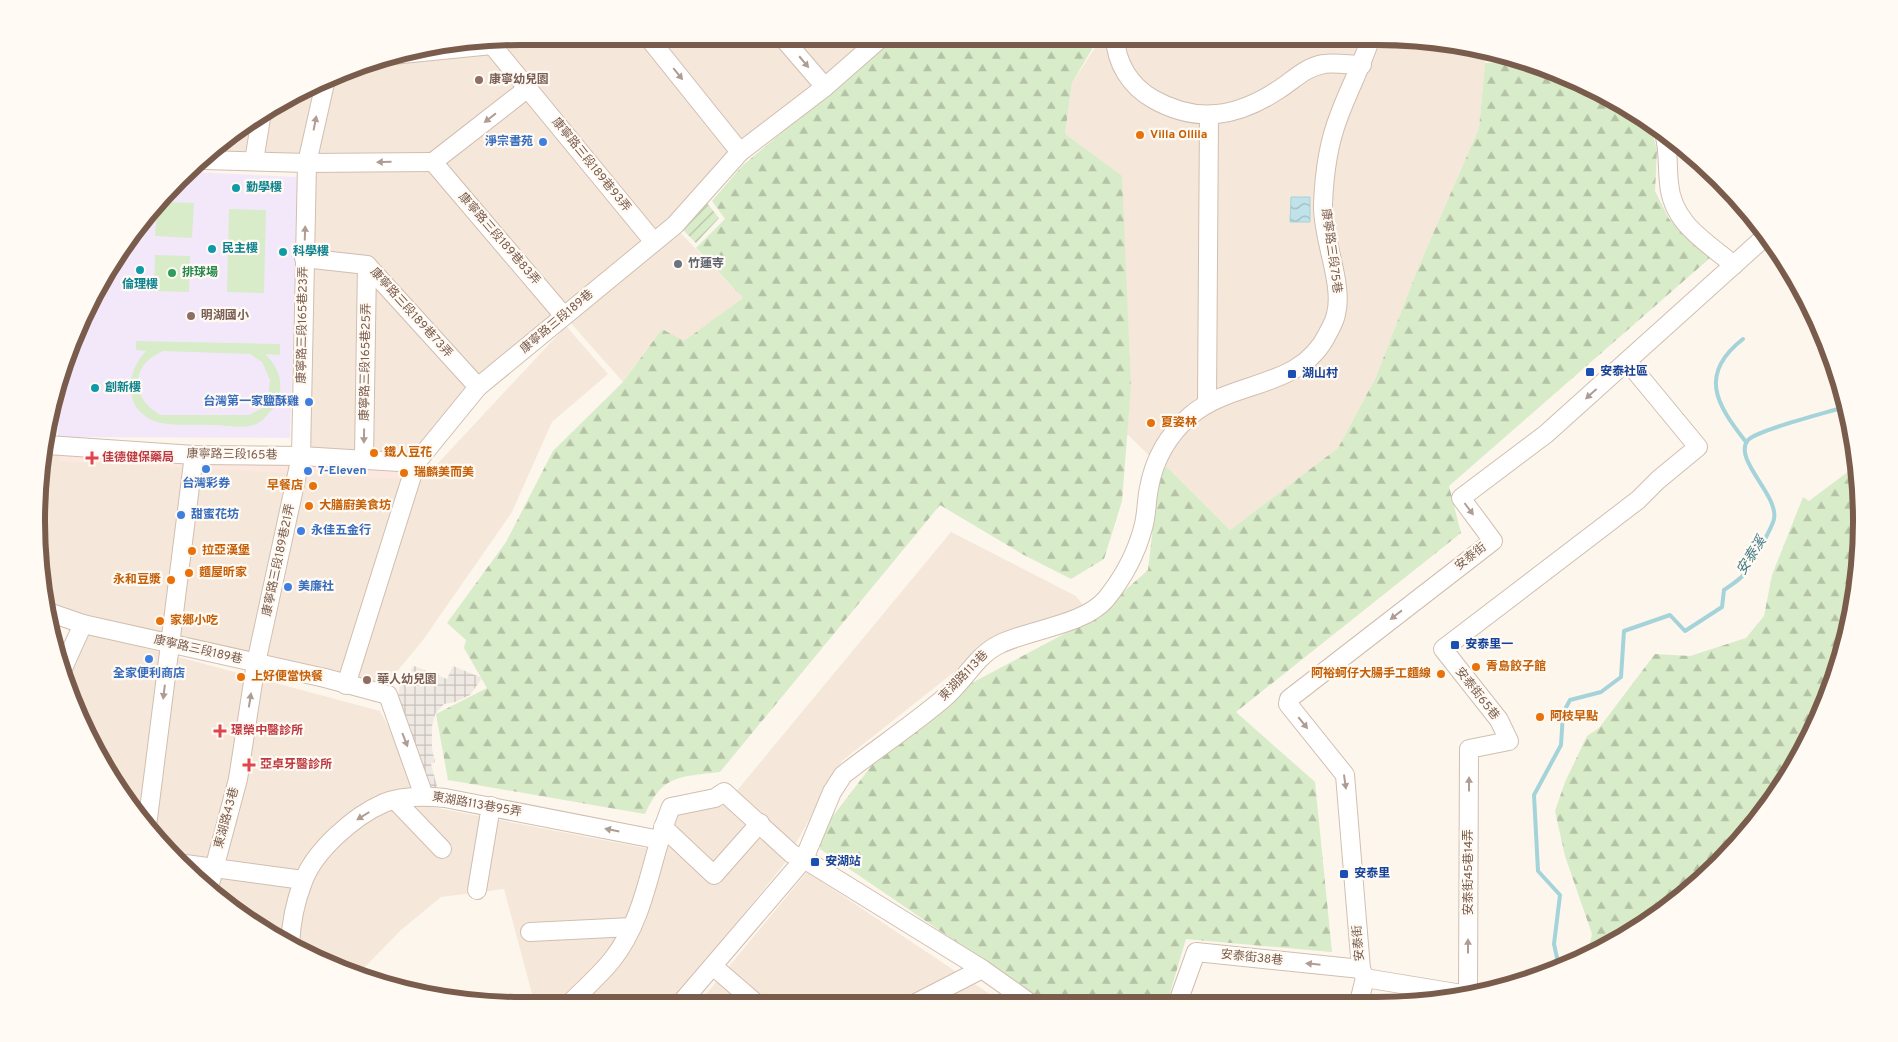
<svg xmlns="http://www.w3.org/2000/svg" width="1898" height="1042" font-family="Overpass,'Noto Sans TC',sans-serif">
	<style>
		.residential { fill: #f5e8da }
		.commercial { fill: #fde8e0 }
		.industrial { fill: url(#industrial-grid) }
		.education { fill: #f3e8fa }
		.green { fill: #d8ecc9; fill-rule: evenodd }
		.forest { fill: url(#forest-firs) }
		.garden { fill: url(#garden-furrows) }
		.water { fill: url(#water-waves); stroke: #a5d3da }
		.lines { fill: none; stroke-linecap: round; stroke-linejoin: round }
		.stream { stroke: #a5d3da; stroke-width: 4 }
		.minor-casing { stroke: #d1beb0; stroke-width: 20 }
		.minor { stroke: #fff; stroke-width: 18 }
		.oneway { fill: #af9d94 }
		.education-dot { fill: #8d6e63; stroke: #fffaf3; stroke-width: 2 }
		.food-dot { fill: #e8710a; stroke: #fffaf3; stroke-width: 2 }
		.shop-dot { fill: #3f7fe0; stroke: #fffaf3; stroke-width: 2 }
		.culture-dot { fill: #0f9aa8; stroke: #fffaf3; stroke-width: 2 }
		.worship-dot { fill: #6b7280; stroke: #fffaf3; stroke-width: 2 }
		.leisure-dot { fill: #2e9e5b; stroke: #fffaf3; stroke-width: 2 }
		.transit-dot { fill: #1a4fb4; stroke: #fffaf3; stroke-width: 2 }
		.health-dot { fill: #e0444e; stroke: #fffaf3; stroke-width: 2 }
		.labels { text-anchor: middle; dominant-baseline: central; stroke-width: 4.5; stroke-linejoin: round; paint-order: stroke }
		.education-label { font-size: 12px; font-weight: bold; fill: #785e54; stroke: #fffaf3; text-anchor: start }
		.food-label { font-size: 12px; font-weight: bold; fill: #c56008; stroke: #fffaf3; text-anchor: start }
		.shop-label { font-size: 12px; font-weight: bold; fill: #366cbe; stroke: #fffaf3; text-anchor: start }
		.street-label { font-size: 12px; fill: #7a5c4d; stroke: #fffaf3 }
		.culture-label { font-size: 12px; font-weight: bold; fill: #0d838f; stroke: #fffaf3; text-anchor: start }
		.worship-label { font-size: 12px; font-weight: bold; fill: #5b616d; stroke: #fffaf3; text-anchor: start }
		.leisure-label { font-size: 12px; font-weight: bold; fill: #27864d; stroke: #fffaf3; text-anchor: start }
		.transit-label { font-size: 12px; font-weight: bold; fill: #164399; stroke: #fffaf3; text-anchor: start }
		.health-label { font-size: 12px; font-weight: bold; fill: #be3a42; stroke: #fffaf3; text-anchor: start }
		.water-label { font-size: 14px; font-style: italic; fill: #437c86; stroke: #fffaf3 }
		.rim { fill: none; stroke: #7a5c4d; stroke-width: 6 }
	</style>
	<defs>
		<pattern id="industrial-grid" width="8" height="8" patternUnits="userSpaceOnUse" patternTransform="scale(1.25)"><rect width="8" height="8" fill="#efe9e4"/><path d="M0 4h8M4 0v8" fill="none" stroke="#c7c0bb"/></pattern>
		<pattern id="forest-firs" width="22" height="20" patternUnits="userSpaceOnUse" patternTransform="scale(1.25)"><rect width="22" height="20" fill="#d8ecc9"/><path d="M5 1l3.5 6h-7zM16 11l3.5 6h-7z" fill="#b4c2a5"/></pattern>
		<pattern id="garden-furrows" width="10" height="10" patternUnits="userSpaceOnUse" patternTransform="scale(1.25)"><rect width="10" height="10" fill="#d8ecc9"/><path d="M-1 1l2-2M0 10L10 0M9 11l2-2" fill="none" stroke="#b4c2a5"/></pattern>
		<pattern id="water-waves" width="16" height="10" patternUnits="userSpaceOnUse" patternTransform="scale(1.25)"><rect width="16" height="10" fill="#bfe3e8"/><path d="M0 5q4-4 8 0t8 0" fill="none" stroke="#a0bbbe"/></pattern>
	</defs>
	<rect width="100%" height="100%" fill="#fdf6ec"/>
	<g class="residential">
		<path d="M521,36l352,1 -203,185 73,76 -59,44 -22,-13 -39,53 -54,-61 -100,72 -53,69 -119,-11 2,-282 -94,-10 21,-22 139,-75 62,-16z"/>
		<path d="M1102,37h306l75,13 2,13 -6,65 -63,145 -40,104 -38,71 -108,82 -62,-62 -8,-2 -33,-32 4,-46 -66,-254 7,-51z"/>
		<path d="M566,326l42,48 -56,48 -40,90 -89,128 -37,45 -336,-79 -13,-53 8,-75 7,-34 351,31h24z"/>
		<path d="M951,532l125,64 8,10 -111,51 -131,104 -57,102 -114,141 -136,1 -31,-116 -63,8 -40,33 -41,42 -3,1 -78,-32 -122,-100 -84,-134 -6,-25 22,-49 291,78 52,96 223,43 23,-37 12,-4 35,-4z"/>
		<path d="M807,872l196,131 -305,1z"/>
	</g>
	<path class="commercial" d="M65,443l338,15 -1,21 -344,-18z"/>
	<path class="industrial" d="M414,666l33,13 6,-13 29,12 -12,17 -15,7 -11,2 -9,10 -3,12v23l3,13 -4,2 7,26h-10l-30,-92 2,-15z"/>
	<path class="education" d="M193,172l105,5 -8,261 -232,-1 2,-57 58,-128z"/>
	<g class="green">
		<path d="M165,202l29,1 -2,35 -37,-2 2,-26z"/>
		<path d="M229,209l37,1 -2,83 -37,-1z"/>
		<path d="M155,255l35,1 -1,36 -35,-1z"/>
		<path d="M136,341l144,3v11l-15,-1c18,17 22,41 3,60 -4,5 -9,10 -15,11 -11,4 -27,0 -38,0 -17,-1 -38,1 -54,-2 -37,-9 -38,-48 -15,-72l-10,-1zM163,351l87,3 12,8 8,18 -2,17 -5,11 -14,7h-89c-30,-18 -30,-50 3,-64z"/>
	</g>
	<g class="forest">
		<path d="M895,37h204l-27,46 -7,51 57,42 9,212 -9,113 -18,58 -33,20 -49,-25 -82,-49 -220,267c-38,5 -57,1 -75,42l-197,-34 -12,-66 51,-26 -23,-40 2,-8 -19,-17 59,-81 47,-91 70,-69 39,-53 22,12 59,-43 -47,-50 29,-29 -13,-18 30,-35z"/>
		<path d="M1522,61l97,40 31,22 7,27 -2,41 14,28 41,39 -261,228 12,47 -225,179 79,70 17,170 -146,-13 -19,64h-121l-226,-154 3,-20 56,-73 87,-70 128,-68 54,-48 12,-104 8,2 62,62 108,-82 38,-71 40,-104 63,-145 6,-65z"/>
		<path d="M1857,465l4,24 -3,95 -22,93 -39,86 -56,78 -94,83 -59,29 4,-19 -27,-78 -10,-45 10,-29 22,-46 12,-8 56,-74 35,2 56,-18 18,-22 8,-41 31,-78 6,4z"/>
	</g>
	<path class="garden" d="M707,203l12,15 -23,25 -14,-14z"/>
	<path class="water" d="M1291,197h19v25h-20z"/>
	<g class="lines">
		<g class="stream">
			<path d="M1743,339c-45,35 -27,65 3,103"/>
			<path d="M1559,967l-5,-23 6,-49 -22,-24 -4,-76 27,-50 2,-32 7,-13 31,-8 20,-15 3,-46 46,-16 15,16 37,-24 2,-17c7,-5 16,-10 21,-17 6,-8 27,-45 29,-54 5,-24 -42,-60 -26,-79 9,-10 77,-27 93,-32l5,-6"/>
		</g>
		<g class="minor-casing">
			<g id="minor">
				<path d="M647,36l93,116"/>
				<path d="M782,37l43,50"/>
				<path d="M1115,37c1,26 15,49 38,62 44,25 84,18 125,-9 16,-10 27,-23 46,-26 11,-2 26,1 38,1"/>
				<path d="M492,45l162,197"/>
				<path d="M392,55l100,-10 8,-7"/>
				<path d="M1664,133c5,17 3,32 5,50 3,40 36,58 65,82"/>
				<path d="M204,160l103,3 126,-1"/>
				<path d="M254,161l7,-43"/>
				<path d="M433,162l131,154"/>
				<path d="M433,162l95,-74"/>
				<path d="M304,258l63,7 111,122"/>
				<path d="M1207,403l2,-287"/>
				<path d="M48,445l146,10 107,1 115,7"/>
				<path d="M364,459l3,-194"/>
				<path d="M51,613l32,11 242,54 63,17 36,101"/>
				<path d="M64,666l19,-42"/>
				<path d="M346,685l70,-222 62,-76 197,-162 65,-73 85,-65 57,-50"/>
				<path d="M396,801l46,48"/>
				<path d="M147,826l47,-371"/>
				<path d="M663,827l51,48 46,-52"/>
				<path d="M185,864l118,16"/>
				<path d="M210,884l28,-105 18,-116 45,-207 6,-293 18,-80"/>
				<path d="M477,890l14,-84"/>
				<path d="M530,932l102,-5"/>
				<path d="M290,945c1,-21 5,-43 13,-63 11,-31 51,-66 81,-79 17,-7 42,-7 61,-5l215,42"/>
				<path d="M714,967l43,37"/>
				<path d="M1365,978l103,17 1,-246 40,-8 -10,-21 -56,-71 195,-149 20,-20 40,-33 -71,-86"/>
				<path d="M1178,1002l18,-50 165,17"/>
				<path d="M1359,1002l6,-24 -4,-9 -16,-194 -57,-71 1,-5 204,-158 -32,-43 85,-64 221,-199"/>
				<path d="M916,1003l66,-34"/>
				<path d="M569,1004c14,-14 30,-28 43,-44 35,-44 38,-102 59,-153l44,-9 9,-6 68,62 12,5 178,110 48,34"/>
				<path d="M680,1004l124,-145 28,-67 11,-17c33,-26 68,-49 100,-76 21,-17 33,-44 57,-55 31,-15 84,-19 106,-45 17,-21 30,-45 37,-71 4,-13 3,-26 6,-40 5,-28 19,-53 41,-72 43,-37 111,-26 138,-83 3,-6 7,-12 8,-19 8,-30 -14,-76 -13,-109 1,-29 5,-61 16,-89 10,-27 23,-51 32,-79"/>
			</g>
		</g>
		<use href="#minor" class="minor"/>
	</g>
	<defs><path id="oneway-solid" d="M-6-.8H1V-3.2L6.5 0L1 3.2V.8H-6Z" transform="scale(1.25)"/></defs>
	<g class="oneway">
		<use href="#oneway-solid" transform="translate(804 62) rotate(50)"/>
		<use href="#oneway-solid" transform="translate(678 74) rotate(51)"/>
		<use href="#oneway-solid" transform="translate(490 118) rotate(142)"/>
		<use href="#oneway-solid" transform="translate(315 123) rotate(-79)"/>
		<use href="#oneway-solid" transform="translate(384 162) rotate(179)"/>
		<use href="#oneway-solid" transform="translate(305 233) rotate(-88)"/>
		<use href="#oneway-solid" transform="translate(1591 394) rotate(138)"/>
		<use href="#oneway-solid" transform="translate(364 436) rotate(91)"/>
		<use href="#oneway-solid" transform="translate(1469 509) rotate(53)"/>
		<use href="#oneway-solid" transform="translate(1396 615) rotate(142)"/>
		<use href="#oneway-solid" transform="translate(164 692) rotate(97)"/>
		<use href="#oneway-solid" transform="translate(250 700) rotate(-81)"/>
		<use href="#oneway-solid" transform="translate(1303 723) rotate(51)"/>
		<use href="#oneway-solid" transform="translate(405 740) rotate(69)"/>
		<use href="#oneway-solid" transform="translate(1345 782) rotate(82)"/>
		<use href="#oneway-solid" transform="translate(1469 784) rotate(-90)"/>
		<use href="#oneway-solid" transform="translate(363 816) rotate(148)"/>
		<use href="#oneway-solid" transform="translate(612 830) rotate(-169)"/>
		<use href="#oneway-solid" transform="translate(1468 946) rotate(-90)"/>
		<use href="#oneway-solid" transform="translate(1313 964) rotate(-174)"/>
	</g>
	<g class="education-dot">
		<circle cx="479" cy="80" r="5"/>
		<circle cx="191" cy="316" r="5"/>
		<circle cx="367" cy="680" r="5"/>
	</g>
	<g class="food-dot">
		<circle cx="1140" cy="135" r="5"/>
		<circle cx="1151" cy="423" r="5"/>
		<circle cx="374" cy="453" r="5"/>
		<circle cx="404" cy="473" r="5"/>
		<circle cx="313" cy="486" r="5"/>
		<circle cx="309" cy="506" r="5"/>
		<circle cx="192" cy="551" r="5"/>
		<circle cx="189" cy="573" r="5"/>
		<circle cx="171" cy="580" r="5"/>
		<circle cx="160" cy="621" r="5"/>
		<circle cx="1476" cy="667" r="5"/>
		<circle cx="1441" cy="674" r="5"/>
		<circle cx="241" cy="677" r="5"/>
		<circle cx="1540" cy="717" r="5"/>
	</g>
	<g class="shop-dot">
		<circle cx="543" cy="142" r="5"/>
		<circle cx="309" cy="402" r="5"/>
		<circle cx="206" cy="469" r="5"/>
		<circle cx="308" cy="471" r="5"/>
		<circle cx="181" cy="515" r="5"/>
		<circle cx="301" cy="531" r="5"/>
		<circle cx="288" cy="587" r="5"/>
		<circle cx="149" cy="659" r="5"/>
	</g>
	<g class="culture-dot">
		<circle cx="236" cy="188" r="5"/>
		<circle cx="212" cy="249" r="5"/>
		<circle cx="283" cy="252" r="5"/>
		<circle cx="140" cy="270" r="5"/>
		<circle cx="95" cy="388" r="5"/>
	</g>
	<circle class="worship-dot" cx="678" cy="264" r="5"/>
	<circle class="leisure-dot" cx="172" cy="273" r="5"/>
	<g class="transit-dot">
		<rect x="1585" y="367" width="10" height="10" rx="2.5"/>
		<rect x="1287" y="369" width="10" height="10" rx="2.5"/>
		<rect x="1450" y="640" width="10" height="10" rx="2.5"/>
		<rect x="810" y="857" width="10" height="10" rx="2.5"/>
		<rect x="1339" y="869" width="10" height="10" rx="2.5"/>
	</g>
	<g class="health-dot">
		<path d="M89.5 450.5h5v5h5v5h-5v5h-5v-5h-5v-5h5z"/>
		<path d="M217.5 723.5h5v5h5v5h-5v5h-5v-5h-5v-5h5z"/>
		<path d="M246.5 757.5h5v5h5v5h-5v5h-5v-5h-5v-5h5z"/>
	</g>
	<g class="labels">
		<g class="education-label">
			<text x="489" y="80">康寧幼兒園</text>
			<text x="201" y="316">明湖國小</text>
			<text x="377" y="680">華人幼兒園</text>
		</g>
		<g class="food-label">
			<text x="1150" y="135">Villa Ollila</text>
			<text x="1161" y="423">夏姿林</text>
			<text x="384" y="453">鐵人豆花</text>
			<text x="414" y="473">瑞麟美而美</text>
			<text x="303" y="486" text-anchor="end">早餐店</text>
			<text x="319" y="506">大膳廚美食坊</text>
			<text x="202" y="551">拉亞漢堡</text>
			<text x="199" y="573">麵屋昕家</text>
			<text x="161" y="580" text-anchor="end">永和豆漿</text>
			<text x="170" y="621">家鄉小吃</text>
			<text x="1486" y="667">青島餃子館</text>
			<text x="1431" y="674" text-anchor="end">阿裕蚵仔大腸手工麵線</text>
			<text x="251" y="677">上好便當快餐</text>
			<text x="1550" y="717">阿枝早點</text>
		</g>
		<g class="shop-label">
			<text x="533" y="142" text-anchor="end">淨宗書苑</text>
			<text x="299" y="402" text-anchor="end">台灣第一家鹽酥雞</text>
			<text x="318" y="471">7-Eleven</text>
			<text x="206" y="484" text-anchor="middle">台灣彩券</text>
			<text x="191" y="515">甜蜜花坊</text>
			<text x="311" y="531">永佳五金行</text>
			<text x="298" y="587">美廉社</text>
			<text x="149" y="674" text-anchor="middle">全家便利商店</text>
		</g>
		<g class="street-label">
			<text transform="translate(591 165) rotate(51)">康寧路三段189巷93弄</text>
			<text transform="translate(499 239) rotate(49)">康寧路三段189巷83弄</text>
			<text transform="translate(1331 251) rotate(82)">康寧路三段75巷</text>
			<text transform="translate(411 313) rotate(48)">康寧路三段189巷73弄</text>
			<text transform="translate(557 322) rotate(-40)">康寧路三段189巷</text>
			<text transform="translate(303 325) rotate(-89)">康寧路三段165巷23弄</text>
			<text transform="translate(366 362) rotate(-89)">康寧路三段165巷25弄</text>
			<text transform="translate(232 455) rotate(1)">康寧路三段165巷</text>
			<text transform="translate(1471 557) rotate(-38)">安泰街</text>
			<text transform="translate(279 560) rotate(-78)">康寧路三段189巷21弄</text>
			<text transform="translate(198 650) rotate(13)">康寧路三段189巷</text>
			<text transform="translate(964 676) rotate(-46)">東湖路113巷</text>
			<text transform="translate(1477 694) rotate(52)">安泰街65巷</text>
			<text transform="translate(477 805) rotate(10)">東湖路113巷95弄</text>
			<text transform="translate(227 818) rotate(-75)">東湖路43巷</text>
			<text transform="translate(1469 872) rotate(-90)">安泰街45巷14弄</text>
			<text transform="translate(1359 943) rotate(-95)">安泰街</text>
			<text transform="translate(1252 958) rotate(6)">安泰街38巷</text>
		</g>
		<g class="culture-label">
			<text x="246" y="188">勤學樓</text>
			<text x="222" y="249">民主樓</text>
			<text x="293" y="252">科學樓</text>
			<text x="140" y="285" text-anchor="middle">倫理樓</text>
			<text x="105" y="388">創新樓</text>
		</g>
		<g class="worship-label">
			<text x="688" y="264">竹蓮寺</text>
		</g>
		<g class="leisure-label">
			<text x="182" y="273">排球場</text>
		</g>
		<g class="transit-label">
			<text x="1600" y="372">安泰社區</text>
			<text x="1302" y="374">湖山村</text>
			<text x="1465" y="645">安泰里一</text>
			<text x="825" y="862">安湖站</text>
			<text x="1354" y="874">安泰里</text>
		</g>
		<g class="health-label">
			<text x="102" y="458">佳德健保藥局</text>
			<text x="231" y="731">璟榮中醫診所</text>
			<text x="260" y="765">亞卓牙醫診所</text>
		</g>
		<g class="water-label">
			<text transform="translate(1752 556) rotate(-58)">安泰溪</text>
		</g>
	</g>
	<path d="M0 0H1898V1042H0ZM521 45H1377A476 476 0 0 1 1853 521V521A476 476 0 0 1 1377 997H521A476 476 0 0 1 45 521V521A476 476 0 0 1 521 45Z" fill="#fffaf3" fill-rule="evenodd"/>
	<path class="rim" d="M521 45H1377A476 476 0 0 1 1853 521V521A476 476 0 0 1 1377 997H521A476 476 0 0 1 45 521V521A476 476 0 0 1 521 45Z"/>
</svg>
